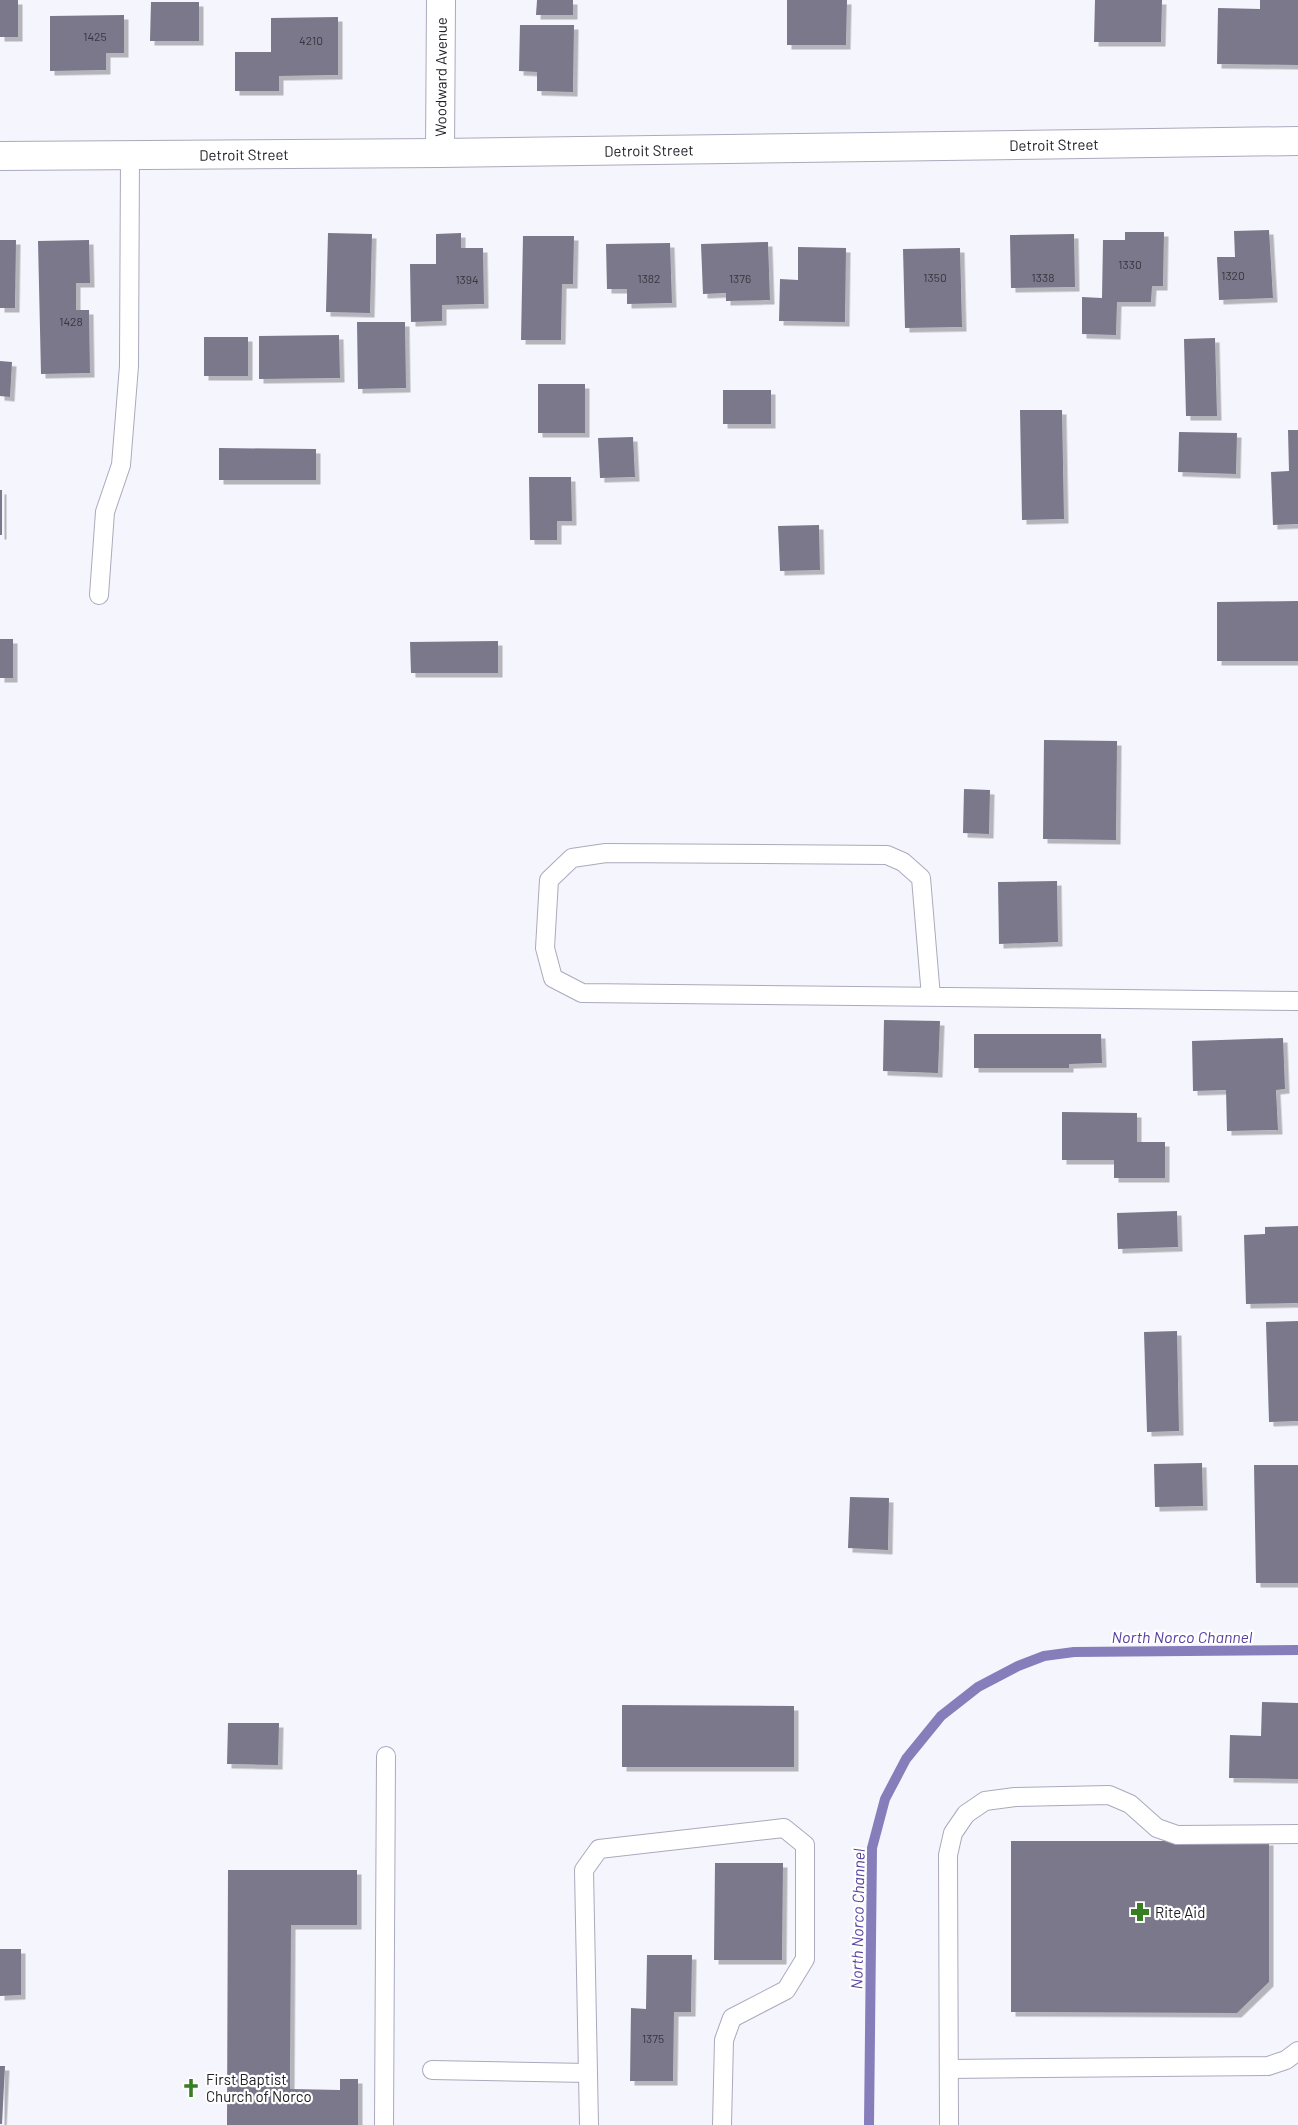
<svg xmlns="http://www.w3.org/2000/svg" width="1298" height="2125" font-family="Barlow,sans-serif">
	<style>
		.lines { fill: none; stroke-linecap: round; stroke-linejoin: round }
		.stream { stroke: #867ebb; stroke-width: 10 }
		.building { fill: #7a788a; filter: url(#shadow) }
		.lane-casing { stroke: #aba9bc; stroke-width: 20 }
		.street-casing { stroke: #aba9bc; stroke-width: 30 }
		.lane { stroke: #fff; stroke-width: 18 }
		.street { stroke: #fff; stroke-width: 28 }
		.labels { text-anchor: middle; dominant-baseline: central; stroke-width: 4.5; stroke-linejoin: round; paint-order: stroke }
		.number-label { font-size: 12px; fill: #373640 }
		.street-label { font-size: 15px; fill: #212027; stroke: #fff }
		.poi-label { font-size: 15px; fill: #212027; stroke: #fff; text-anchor: start }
		.water-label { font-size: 16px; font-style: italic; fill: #543e9e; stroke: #fff }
	</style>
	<defs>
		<filter id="shadow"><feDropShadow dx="4.5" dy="4.5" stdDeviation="0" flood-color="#0004"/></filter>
	</defs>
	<rect width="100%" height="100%" fill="#f5f5fd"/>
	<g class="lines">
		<path class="stream" d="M869,2125l3,-277 13,-49 21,-40 35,-43 37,-29 40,-21 26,-10 30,-4 224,-2"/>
	</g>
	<g class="building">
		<rect x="0" y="0" width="18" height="37"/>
		<path d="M537,0h36v15h-37z"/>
		<path d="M787,0h60l-1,45h-59z"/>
		<path d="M1095,0h67l-1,42h-67z"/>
		<path d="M1260,0h38v65l-81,-1 1,-56 42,1z"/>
		<path d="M151,2h48v39h-49z"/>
		<path d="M124,15v38h-18v17l-56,1v-55z"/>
		<path d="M338,17v58l-59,1v15h-44v-39h36v-34z"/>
		<path d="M520,25h54l-1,67 -36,-1v-19l-18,-1z"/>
		<path d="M1269,230l4,68 -54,2 -2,-43h18l-1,-26z"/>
		<path d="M1125,232h39l-1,54h-11l-1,16h-34l-1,33 -34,-1v-37l20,1 1,-58h22z"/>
		<path d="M328,233l44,1 -2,79 -44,-1z"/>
		<path d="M461,233v15h22l1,56 -42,1v16l-31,1 -1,-58h26v-30z"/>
		<path d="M1074,234l1,53 -64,1 -1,-53z"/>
		<path d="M523,236h51l-1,48h-11l-1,56h-40z"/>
		<path d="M0,240h16l-1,68h-15z"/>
		<path d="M89,240l1,43h-14v27h13l1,63 -49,1 -3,-133z"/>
		<path d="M768,242l2,58 -44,1v-8l-23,1 -2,-50z"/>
		<path d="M670,243l2,60 -45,1v-15h-20l-1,-45z"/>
		<path d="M798,247l48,1 -1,74 -66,-1 1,-42 18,1z"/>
		<path d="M960,248l2,79 -57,1 -2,-79z"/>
		<path d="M357,322h48l1,66 -48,1z"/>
		<path d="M339,335l1,43 -81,1v-43z"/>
		<rect x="204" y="337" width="44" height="39"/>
		<path d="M1215,338l2,78h-31l-2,-77z"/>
		<path d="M0,361l12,1 -2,35 -10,-1z"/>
		<rect x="538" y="384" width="47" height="49"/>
		<rect x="723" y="390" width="48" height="34"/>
		<path d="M1020,410h42l2,109 -42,1z"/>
		<path d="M1288,430h10v94l-25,1 -2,-53 18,-1z"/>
		<path d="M1179,432l58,1 -1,41 -58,-2z"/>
		<path d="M633,437l2,40 -35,1 -2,-40z"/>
		<path d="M219,448l97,1v31h-97z"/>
		<path d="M529,477h42l1,44h-15v19h-27z"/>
		<rect x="0" y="490" width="2" height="45"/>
		<path d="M819,525l1,45 -40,1 -2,-45z"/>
		<path d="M1298,601v60h-81v-59z"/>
		<rect x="0" y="639" width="13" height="39"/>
		<path d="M498,641v32h-87l-1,-31z"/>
		<path d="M1044,740l73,1 -1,99 -73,-1z"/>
		<path d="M964,789l26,1 -1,44 -26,-1z"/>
		<path d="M1057,881l1,61 -59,2 -1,-62z"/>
		<path d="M884,1020l56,1 -2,52 -55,-2z"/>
		<path d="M974,1034h127l1,29 -33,1v4h-95z"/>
		<path d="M1283,1038l2,51 -9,1 2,40 -51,1 -1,-41 -33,1 -1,-50z"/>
		<path d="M1062,1112l75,1v29h28v36h-51v-18h-52z"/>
		<path d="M1177,1211l1,36 -60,2 -1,-36z"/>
		<path d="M1298,1226v77l-52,1 -2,-69 21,-1v-7z"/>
		<path d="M1298,1321v100l-29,1 -3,-100z"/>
		<path d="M1177,1331l2,100 -32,1 -3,-100z"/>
		<path d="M1202,1463l1,43 -48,1 -1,-43z"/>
		<path d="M1254,1465h44v118h-42z"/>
		<path d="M850,1497l39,1 -1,52 -40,-2z"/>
		<path d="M1262,1702l36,1v76l-69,-1 1,-43 31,1z"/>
		<path d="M622,1705l172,1v61h-172z"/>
		<path d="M228,1723h51l-1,42 -51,-1z"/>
		<path d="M1011,1841h258v141l-32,31 -226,-1z"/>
		<path d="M715,1863h68l-1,97h-68z"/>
		<path d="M228,1870h129v55h-66l-1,164 50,1v-11h18v46h-131z"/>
		<path d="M0,1949h21v46l-21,1z"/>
		<path d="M647,1955h45l-1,57h-17l-1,69h-43l1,-73 15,1z"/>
		<path d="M0,2066h5l-3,58h-2z"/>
	</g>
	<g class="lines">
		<g class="lane-casing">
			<g id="lane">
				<path d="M99,595l6,-83 16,-47 8,-99 1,-211"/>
				<path d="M931,997l-10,-119 -18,-16 -16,-7 -281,-2 -34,5 -23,22 -4,68 8,30 29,15 716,8"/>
				<path d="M949,2069l319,-3 18,-6 12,-9"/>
				<path d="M432,2070l156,3"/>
				<path d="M384,2125l2,-369"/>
				<path d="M589,2125l-5,-255 15,-21 185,-21 21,17v114l-19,31 -54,28 -8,22 -2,85"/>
				<path d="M949,2125l-1,-270 5,-22 13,-19 19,-13 30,-4 94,-2 21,9 27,24 20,7 121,-1"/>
			</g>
		</g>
		<g class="street-casing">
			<g id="street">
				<path id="s1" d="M440,153l1,-153"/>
				<path id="s2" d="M0,156l440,-3 858,-12"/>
			</g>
		</g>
		<use href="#lane" class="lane"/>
		<use href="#street" class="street"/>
	</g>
	<defs>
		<g id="pharmacy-bare" transform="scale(1.5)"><path d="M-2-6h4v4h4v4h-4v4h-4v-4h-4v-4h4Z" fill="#387f24" stroke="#fff" stroke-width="2.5" paint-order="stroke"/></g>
		<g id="church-bare" transform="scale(1.5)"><path d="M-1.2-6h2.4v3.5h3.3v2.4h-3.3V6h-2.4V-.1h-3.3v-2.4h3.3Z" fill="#387f24" stroke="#fff" stroke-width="2.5" paint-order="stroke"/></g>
	</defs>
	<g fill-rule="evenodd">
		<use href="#pharmacy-bare" x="1140" y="1912"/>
		<use href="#church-bare" x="191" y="2088"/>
	</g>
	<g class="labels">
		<g class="number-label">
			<text x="95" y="36">1425</text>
			<text x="311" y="40">4210</text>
			<text x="1130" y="264">1330</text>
			<text x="1233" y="275">1320</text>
			<text x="935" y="277">1350</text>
			<text x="1043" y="277">1338</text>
			<text x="649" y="278">1382</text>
			<text x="740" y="278">1376</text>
			<text x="467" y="279">1394</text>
			<text x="71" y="321">1428</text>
			<text x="653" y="2038">1375</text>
		</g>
		<g class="street-label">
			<text stroke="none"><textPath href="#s1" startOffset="76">Woodward Avenue</textPath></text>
			<text stroke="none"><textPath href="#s2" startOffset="1054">Detroit Street</textPath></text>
			<text stroke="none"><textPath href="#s2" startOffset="649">Detroit Street</textPath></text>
			<text stroke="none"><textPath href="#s2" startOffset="244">Detroit Street</textPath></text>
		</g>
		<g class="poi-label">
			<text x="1155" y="1912">Rite Aid</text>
			<text x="206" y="2079">First Baptist<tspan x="206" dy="17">Church of Norco</tspan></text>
		</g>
		<g class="water-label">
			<text x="1182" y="1636">North Norco Channel</text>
			<text transform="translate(857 1919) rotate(-89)">North Norco Channel</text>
		</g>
	</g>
</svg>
